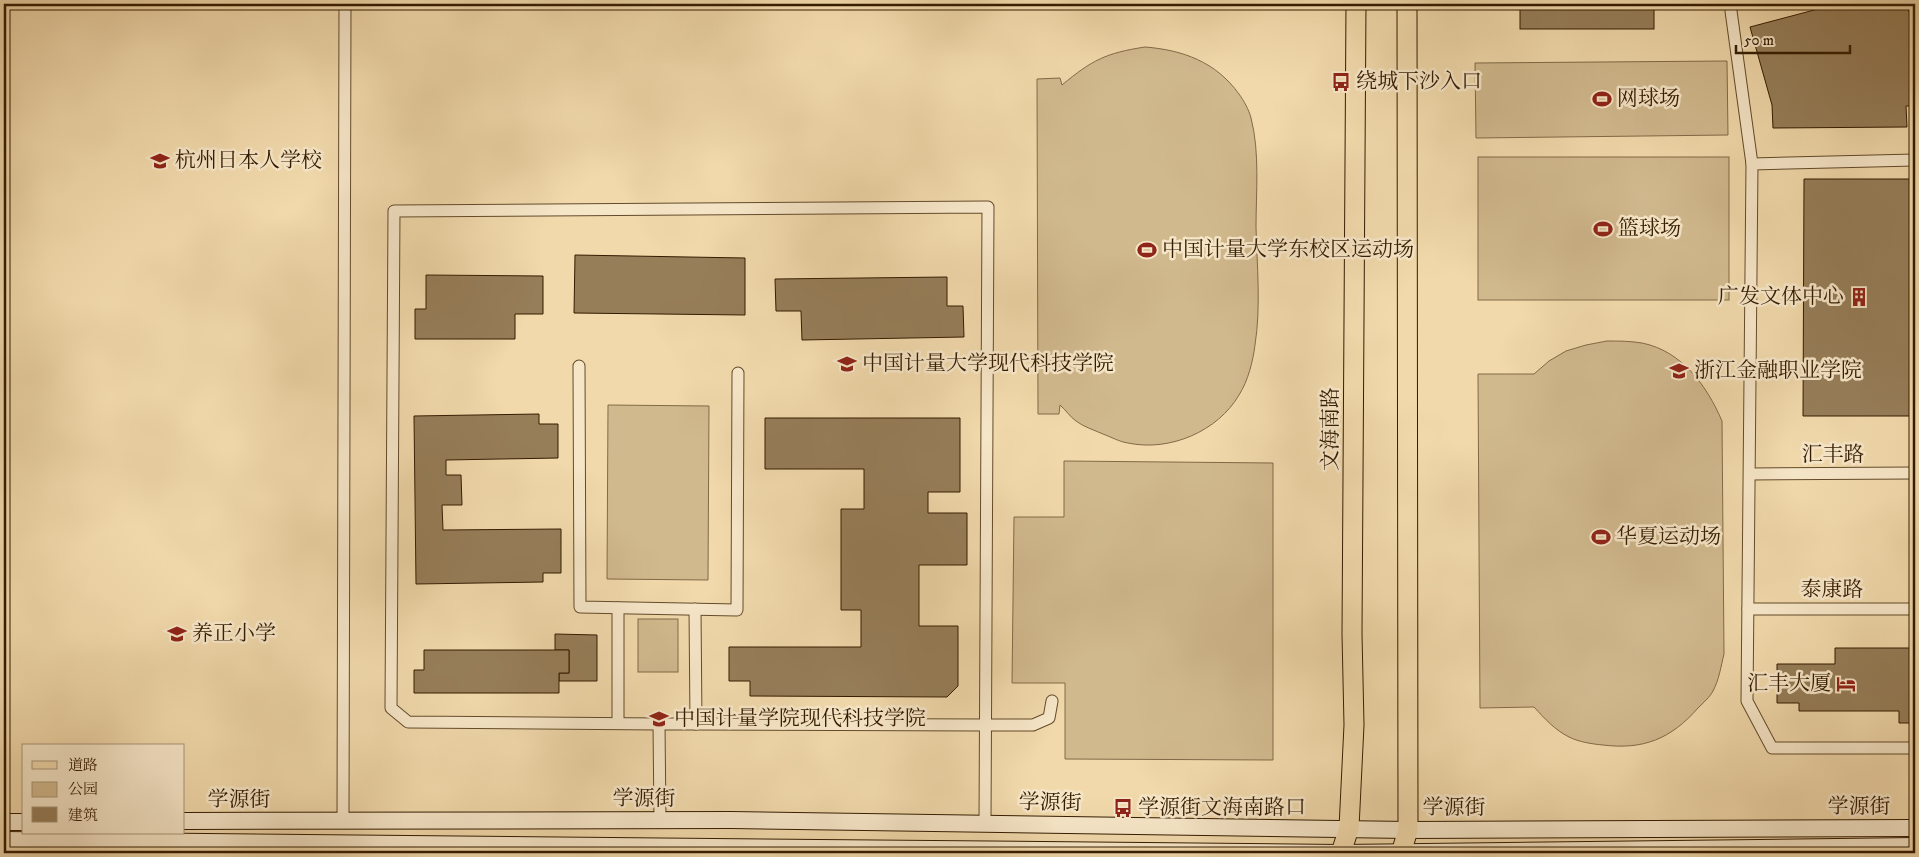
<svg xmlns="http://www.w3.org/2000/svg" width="1919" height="857" font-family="'IM FELL DW Pica','Noto Serif SC',serif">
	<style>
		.green { fill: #d1b98e; stroke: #826a47 }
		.building { fill: #967e59; stroke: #341c00 }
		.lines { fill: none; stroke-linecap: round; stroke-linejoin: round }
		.street-casing { stroke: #634b2b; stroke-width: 13 }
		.secondary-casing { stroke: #341c00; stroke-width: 18 }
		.primary-casing { stroke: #341c00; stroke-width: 21 }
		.street { stroke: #f6e6c8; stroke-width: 11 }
		.secondary { stroke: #f6e6c8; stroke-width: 16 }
		.primary { stroke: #f1d9ab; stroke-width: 19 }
		.labels { text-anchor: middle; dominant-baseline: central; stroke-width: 5; stroke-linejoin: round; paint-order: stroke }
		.poi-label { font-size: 21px; fill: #341c00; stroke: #f6e6c8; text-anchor: start }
		.street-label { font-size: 21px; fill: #341c00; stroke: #f6e6c8 }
	</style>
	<rect width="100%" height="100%" fill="#f1d9ab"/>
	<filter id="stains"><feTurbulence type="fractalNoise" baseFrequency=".004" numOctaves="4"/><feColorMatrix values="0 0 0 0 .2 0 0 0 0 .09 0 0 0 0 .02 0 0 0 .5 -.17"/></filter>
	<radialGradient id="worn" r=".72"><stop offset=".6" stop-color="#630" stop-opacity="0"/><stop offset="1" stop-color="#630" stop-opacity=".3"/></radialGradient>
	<g class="green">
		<path d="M1145,47c38,3 71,15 94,47 5,7 10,16 12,24 9,35 5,74 5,109 1,39 5,80 -1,118 -2,16 -7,36 -16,50 -21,36 -69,57 -111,48 -8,-1 -17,-6 -25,-9 -9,-4 -19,-7 -27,-13 -6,-4 -10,-11 -16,-16l-1,9h-21l-1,-335 23,-1 2,7c30,-25 44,-32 83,-38z"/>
		<path d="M1727,61l1,74 -252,3 -1,-75z"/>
		<rect x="1478" y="157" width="251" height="143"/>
		<path d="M1607,341c11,0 23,0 35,2 40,8 65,43 80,78l2,233c-3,12 -5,26 -11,37 -3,6 -10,12 -15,17 -27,31 -55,42 -95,37 -11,-1 -24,-3 -34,-8 -14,-7 -24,-18 -35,-30l-54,1 -2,-334h56l15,-13 17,-10 20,-6z"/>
		<path d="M608,405l101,1 -1,174 -101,-1z"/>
		<path d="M1064,461l209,2v297l-208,-1v-76h-53l2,-166h50z"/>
		<rect x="638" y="619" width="40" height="53"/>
	</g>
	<g class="building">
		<path d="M1837,4h67l11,17v85h-9l1,21 -134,1 -1,-23 -22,-78z"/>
		<rect x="1520" y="8" width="134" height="21"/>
		<path d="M1804,179h111v237h-112z"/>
		<path d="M575,255l170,3v57l-171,-2z"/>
		<path d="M426,275l117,1v38h-28v25h-100v-30h11z"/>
		<path d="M947,277v29h16l1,31 -162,3 -1,-29h-25l-1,-32z"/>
		<path d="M539,414v10h19v34l-112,2v15h15l1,30h-20l1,25 118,-1v44h-18v9l-127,2 -2,-168z"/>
		<path d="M765,418h195v74h-32v21h39v52h-48v61h39v60l-11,11 -197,-1v-15h-21v-34h132v-37h-20v-101h23v-40h-99z"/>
		<path d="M555,634l42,1v46h-38v-8h10v-23h-14z"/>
		<path d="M1835,648h80v86h-3v-11h-13v-12h-100v-8h-22v-39h58z"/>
		<path d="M424,650h145v23h-10v20h-145v-23h10z"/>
	</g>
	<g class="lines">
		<g class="street-casing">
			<g id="street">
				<path d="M1731,11l21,153 -5,537 25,47h143"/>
				<path d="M1752,164l163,-4"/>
				<path d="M579,366l1,241 157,3 1,-237"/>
				<path d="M1750,474l165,-1"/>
				<path d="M618,608v115"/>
				<path d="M695,609l1,115"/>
				<path d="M1748,609h167"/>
				<path d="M659,724l1,96"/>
				<path d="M343,821l2,-817"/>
				<path d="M985,823l3,-616 -594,4 -3,497 17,14 251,2h37l290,1h47l16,-7 3,-17"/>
			</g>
		</g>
		<g class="secondary-casing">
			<g id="secondary">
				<path d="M184,821l547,-1 677,10 507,-2"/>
				<path d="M4,822h20"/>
				<path d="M4,840l1336,13"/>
				<path d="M1342,853l573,-7"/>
			</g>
		</g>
		<g class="primary-casing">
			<g id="primary">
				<path d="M1341,853l8,-25 5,-103 -2,-91 4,-630"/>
				<path d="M1401,853l7,-23 -1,-826"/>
			</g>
		</g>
		<use href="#street" class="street"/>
		<use href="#secondary" class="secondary"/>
		<use href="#primary" class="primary"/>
	</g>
	<defs>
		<g id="bus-bare" transform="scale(1.5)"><path d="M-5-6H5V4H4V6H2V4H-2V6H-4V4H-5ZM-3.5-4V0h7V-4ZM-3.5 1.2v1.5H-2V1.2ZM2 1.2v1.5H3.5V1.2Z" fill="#8f2418" stroke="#f6e6c8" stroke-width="2.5" paint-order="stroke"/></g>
		<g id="stadium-bare" transform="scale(1.5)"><path d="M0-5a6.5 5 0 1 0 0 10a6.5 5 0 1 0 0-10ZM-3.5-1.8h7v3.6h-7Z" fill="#8f2418" stroke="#f6e6c8" stroke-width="2.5" paint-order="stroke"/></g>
		<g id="school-bare" transform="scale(1.5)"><path d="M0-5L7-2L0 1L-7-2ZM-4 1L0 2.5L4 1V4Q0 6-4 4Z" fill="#8f2418" stroke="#f6e6c8" stroke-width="2.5" paint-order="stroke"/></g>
		<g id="building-bare" transform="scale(1.5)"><path d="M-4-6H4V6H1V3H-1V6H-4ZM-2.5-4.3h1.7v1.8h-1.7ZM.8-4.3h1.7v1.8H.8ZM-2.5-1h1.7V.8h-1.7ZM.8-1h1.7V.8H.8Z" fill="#8f2418" stroke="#f6e6c8" stroke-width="2.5" paint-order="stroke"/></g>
		<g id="university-bare" transform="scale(1.5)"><path d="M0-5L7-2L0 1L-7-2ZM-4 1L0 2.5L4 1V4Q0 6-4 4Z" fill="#8f2418" stroke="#f6e6c8" stroke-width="2.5" paint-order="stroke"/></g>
		<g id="hotel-bare" transform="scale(1.5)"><path d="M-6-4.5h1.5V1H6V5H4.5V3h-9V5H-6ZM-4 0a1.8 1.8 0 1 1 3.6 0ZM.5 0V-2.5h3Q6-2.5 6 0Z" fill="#8f2418" stroke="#f6e6c8" stroke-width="2.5" paint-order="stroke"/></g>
	</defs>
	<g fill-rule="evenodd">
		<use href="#bus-bare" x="1341" y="82"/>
		<use href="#stadium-bare" x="1602" y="99"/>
		<use href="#school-bare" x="160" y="161"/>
		<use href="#stadium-bare" x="1603" y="229"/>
		<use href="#stadium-bare" x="1147" y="250"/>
		<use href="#building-bare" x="1859" y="297"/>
		<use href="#university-bare" x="847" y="364"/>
		<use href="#university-bare" x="1679" y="371"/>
		<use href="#stadium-bare" x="1601" y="537"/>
		<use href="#school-bare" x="177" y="634"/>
		<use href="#hotel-bare" x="1846" y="684"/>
		<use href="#school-bare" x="659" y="719"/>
		<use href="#bus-bare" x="1123" y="808"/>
	</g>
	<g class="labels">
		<g class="poi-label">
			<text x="1356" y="82">绕城下沙入口</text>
			<text x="1617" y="99">网球场</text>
			<text x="175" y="161">杭州日本人学校</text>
			<text x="1618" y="229">篮球场</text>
			<text x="1162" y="250">中国计量大学东校区运动场</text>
			<text x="1844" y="297" text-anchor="end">广发文体中心</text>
			<text x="862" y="364">中国计量大学现代科技学院</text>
			<text x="1694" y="371">浙江金融职业学院</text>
			<text x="1616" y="537">华夏运动场</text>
			<text x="192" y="634">养正小学</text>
			<text x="1831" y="684" text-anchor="end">汇丰大厦</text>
			<text x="674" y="719">中国计量学院现代科技学院</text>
			<text x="1138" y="808">学源街文海南路口</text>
		</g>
		<g class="street-label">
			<text transform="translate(1331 429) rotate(-90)">文海南路</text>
			<text x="1833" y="455">汇丰路</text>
			<text x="1832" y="590">泰康路</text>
			<text x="644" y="799">学源街</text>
			<text x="239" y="800">学源街</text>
			<text transform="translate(1050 803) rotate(1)">学源街</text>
			<text x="1859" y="807">学源街</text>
			<text x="1454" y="808">学源街</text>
		</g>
	</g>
	<rect width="1919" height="857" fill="none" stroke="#f1d9ab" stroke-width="20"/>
	<rect x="5" y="5" width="1909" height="847" fill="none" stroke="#341c00" stroke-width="2.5"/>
	<rect x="10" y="10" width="1899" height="837" fill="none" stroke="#341c00"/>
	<rect x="22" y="744" width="162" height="90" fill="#f6e6c8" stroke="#a89578"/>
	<rect x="32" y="761" width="25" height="8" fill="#f1d9ab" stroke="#a89578"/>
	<text x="68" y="770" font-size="15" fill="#341c00">道路</text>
	<rect x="32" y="782" width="25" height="15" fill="#d1b98e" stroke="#a89578"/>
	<text x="68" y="794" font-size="15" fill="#341c00">公园</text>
	<rect x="32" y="807" width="25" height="15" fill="#967e59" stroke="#a89578"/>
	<text x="68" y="820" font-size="15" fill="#341c00">建筑</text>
	<path d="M1736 45v8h114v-8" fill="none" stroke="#341c00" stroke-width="2.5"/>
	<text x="1744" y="45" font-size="15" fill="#341c00" stroke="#f6e6c8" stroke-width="4" paint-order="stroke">50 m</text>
	<rect width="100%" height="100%" filter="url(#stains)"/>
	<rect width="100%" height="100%" fill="url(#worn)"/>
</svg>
